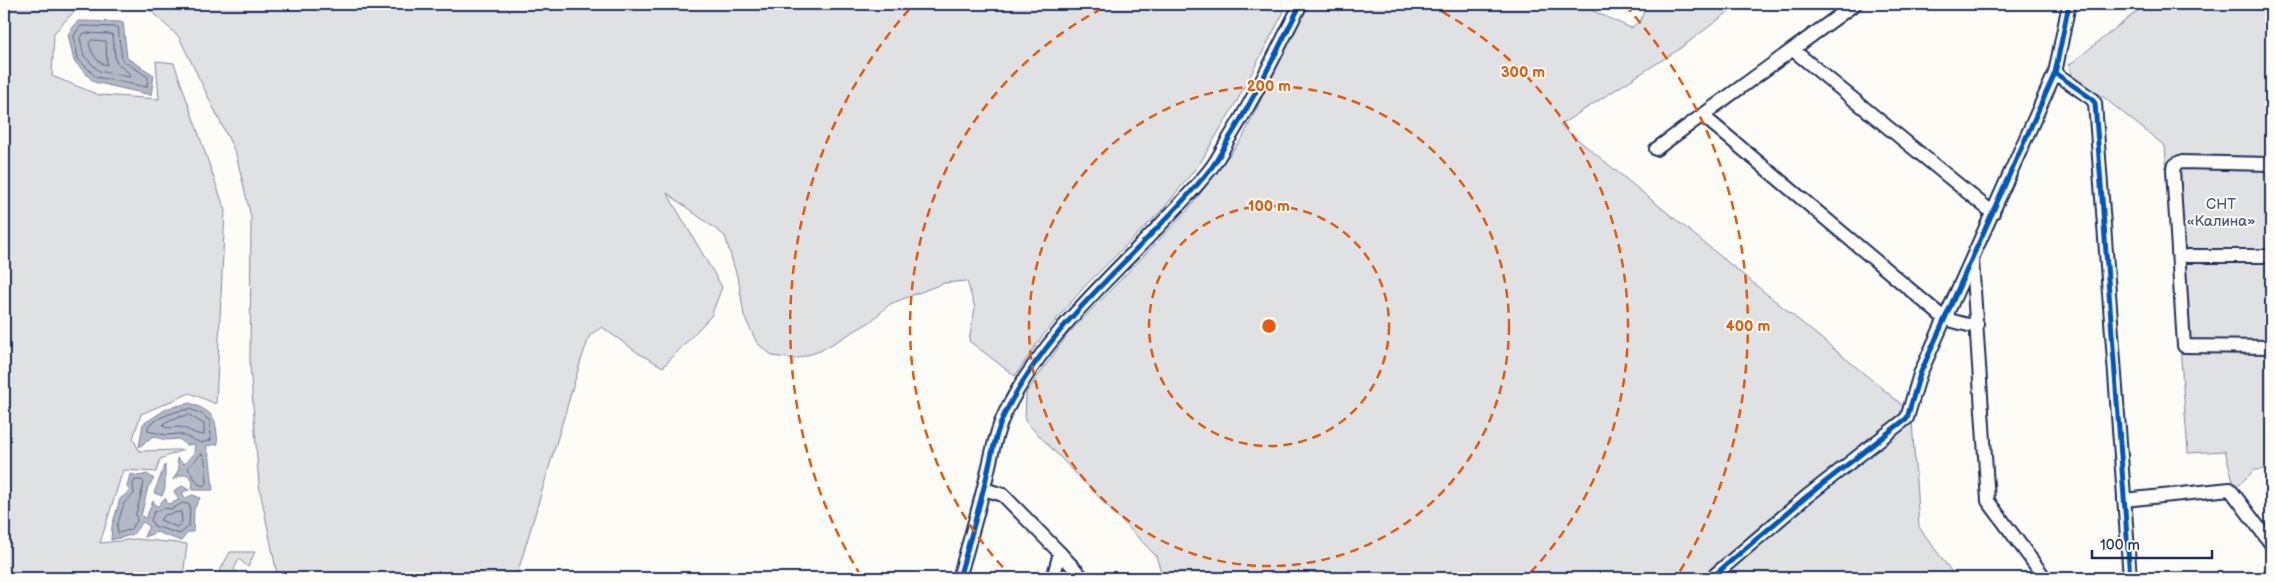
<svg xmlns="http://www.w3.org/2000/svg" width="2275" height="582" font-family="'Balsamiq Sans',sans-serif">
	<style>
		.green { fill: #e0e1e3; stroke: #7e88a0 }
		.water { fill: #b3b8c5; stroke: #76819c }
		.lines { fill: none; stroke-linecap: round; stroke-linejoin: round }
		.shore { stroke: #586687; stroke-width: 1 }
		.minor-casing { stroke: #1b2f5e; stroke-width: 16 }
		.minor { stroke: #fdfcf7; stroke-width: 12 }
		.cycleway-casing { stroke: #fdfcf7; stroke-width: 8 }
		.cycleway { stroke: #0057b8; stroke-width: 5 }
		.ring { fill: none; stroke: #e8590c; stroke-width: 2.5; stroke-dasharray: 9 6 }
		.labels { text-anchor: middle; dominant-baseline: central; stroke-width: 4; stroke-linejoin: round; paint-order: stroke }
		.park-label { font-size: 15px; fill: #4c5c7f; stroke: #fdfcf7 }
		.centre { fill: #e8590c; stroke: #fdfcf7; stroke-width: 2.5 }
		.ring-label { font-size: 15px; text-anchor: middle; font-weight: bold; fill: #e8590c; stroke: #fdfcf7; stroke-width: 4; stroke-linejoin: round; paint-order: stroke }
	</style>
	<rect width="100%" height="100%" fill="#fdfcf7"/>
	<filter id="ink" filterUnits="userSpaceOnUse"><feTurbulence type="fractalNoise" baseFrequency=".02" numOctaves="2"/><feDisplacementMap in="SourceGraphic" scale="10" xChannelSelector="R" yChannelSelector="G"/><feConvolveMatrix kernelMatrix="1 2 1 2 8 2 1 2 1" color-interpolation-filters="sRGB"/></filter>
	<g filter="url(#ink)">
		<g class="green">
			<path d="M4,4h77l-27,29 -2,43 47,19 60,4 -3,-38 18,2 51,147 -9,194 -26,-11 -49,21 -8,24 6,13 44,-1 -23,9 -4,13 -33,-2 -23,73 37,-4 50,5 -4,34h-56l-8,-6 -9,6h-106z"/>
			<path d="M143,4h1145l-51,97 -37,62 -36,45 -78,77 -43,50 -28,41 -46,-35 6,-33 -8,-27 -23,2 -54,21 -20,18 -50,29 -25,8 -22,-3 -16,-13 -13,-27 -5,-33 -14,-47 -58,-43 55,94 -11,29 -48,51 -25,-14 -36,-26 -12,8 -9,25 -65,218h-236l-3,-4 -18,-89 -9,-120 1,-148 -15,-63 -57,-117z"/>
			<path d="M1307,4h283l1,6 40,18 10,-8 5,-16h93l-61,46 -118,75 340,278 12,17 7,107 37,51h-793l-7,-22 -131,-135 1,-28 42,-59 119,-123 56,-74z"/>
			<path d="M2146,4h125v465l-16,1 -20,18 -10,-37 -37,2 -23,-307 -62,-49 -29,-16 -5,-16z"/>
			<path d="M230,552h25l-7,15 -9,-8 -5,10 7,9h-25z"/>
		</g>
		<g class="water">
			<path d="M78,21l45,1 4,36 27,17 -3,20 -57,-13 -20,-21 -6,-27z"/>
			<path d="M190,403c27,11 25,14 28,41l-12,2 4,13 3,31h-21l1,-9 -4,-6h-8l-8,5 6,-11 -2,-11 7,6 10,-11 1,-9 -8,1 -8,-6 -14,1 -12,-4 -14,11 4,-23 25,-16z"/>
			<path d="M165,465v23l-3,8 -8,-3z"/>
			<path d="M130,474l9,2 8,-2 7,5 -6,8 -7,29 5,2 7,-17 4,6 8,-9 3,6 11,-4 -5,-9 8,-5 7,4 -7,2 3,6 8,-3 7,3 -6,11 -1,23h-5l-7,9 -24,-9 -13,5 5,-11 -6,-4 -11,13 -21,5 1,-14 8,-27 10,-8 -3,-4z"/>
		</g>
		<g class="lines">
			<g class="shore">
				<path d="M81,26l37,1 4,33 26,17 -1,10 -51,-10 -18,-18 -4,-23z"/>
				<path d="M84,33l28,1 4,28 14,12v3l-31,-6 -15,-15 -4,-18z"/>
				<path d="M92,40l14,1 1,24c-10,-1 -16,-13 -18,-22z"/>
				<path d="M190,409l12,5 8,7 1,19 -10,3 -21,-9 -14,1 -18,-4v-5c12,-10 27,-15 42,-17z"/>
				<path d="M189,415l15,9v11c-9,0 -15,-6 -24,-8 -6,0 -11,2 -17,-1l1,-3 8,-4z"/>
				<path d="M202,454l3,6 2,23 -4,3 -5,-2 -10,-16z"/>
				<path d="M135,480h7l2,3 -8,31 1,7 -7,9 -12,3 -1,-7 7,-23 10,-9 -1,-9z"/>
				<path d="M183,503l7,2 -1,21 -9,8 -26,-8 -3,-6 3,-8 10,-4 7,1z"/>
				<path d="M181,512l1,10 -5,5 -17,-7 5,-5z"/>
			</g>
			<g class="minor-casing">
				<g id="minor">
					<path d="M1793,50l200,163"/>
					<path d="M2055,73l36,25 4,5 35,475"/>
					<path d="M1702,115l243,204 23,6 9,-1"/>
					<path d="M1656,149l199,-145"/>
					<path d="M2271,164l-91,-2 -5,3 -2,5 11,176 87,1"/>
					<path d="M2187,256h84"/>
					<path d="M1972,260l16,241 57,77"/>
					<path d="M984,489l19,6 57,58"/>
					<path d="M2124,500l106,-11 41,55"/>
					<path d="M959,578c9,-31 18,-63 26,-95 6,-24 10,-50 21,-72 48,-95 136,-158 202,-239 8,-9 14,-21 20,-32 28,-43 49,-91 73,-136"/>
					<path d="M1053,578l7,-25 23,25"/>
					<path d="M1711,578l95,-81 101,-79 13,-44 135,-301 14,-69"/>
				</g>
			</g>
			<use href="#minor" class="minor"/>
			<g class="cycleway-casing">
				<g id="cycleway">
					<path d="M2055,73l36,25 4,5 35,475"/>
					<path d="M959,578c9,-31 18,-63 26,-95 6,-24 10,-50 21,-72 48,-95 136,-158 202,-239 8,-9 14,-21 20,-32 28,-43 49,-91 73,-136"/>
					<path d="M1711,578l95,-81 101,-79 13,-44 135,-301 14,-69"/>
				</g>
			</g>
			<use href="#cycleway" class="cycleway"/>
		</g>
	</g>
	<g class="ring">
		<circle cx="1269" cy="326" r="120"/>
		<circle cx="1269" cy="326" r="240"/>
		<path d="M1013 578A359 359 0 0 1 1109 5M1429 5A359 359 0 0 1 1525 578"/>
		<path d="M861 576A479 479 0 0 1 913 5M1625 5A479 479 0 0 1 1677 576"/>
	</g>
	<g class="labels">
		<g class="park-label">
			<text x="2221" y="204">СНТ<tspan x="2221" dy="17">«Калина»</tspan></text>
		</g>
	</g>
	<circle cx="1269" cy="326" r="8" class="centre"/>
	<g class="ring-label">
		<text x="1523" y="77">300 m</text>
		<text x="1269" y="91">200 m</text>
		<text x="1269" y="211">100 m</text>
		<text x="1748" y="331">400 m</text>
	</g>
	<rect width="2275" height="582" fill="none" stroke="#fdfcf7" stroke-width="20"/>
	<rect x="10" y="10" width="2255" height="562" fill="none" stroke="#1b2f5e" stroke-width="2" filter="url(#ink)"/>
	<path d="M2092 550v8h120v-8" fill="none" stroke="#1b2f5e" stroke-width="2.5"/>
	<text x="2100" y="550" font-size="15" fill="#1b2f5e" stroke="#fdfcf7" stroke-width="4" paint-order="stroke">100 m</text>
</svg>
